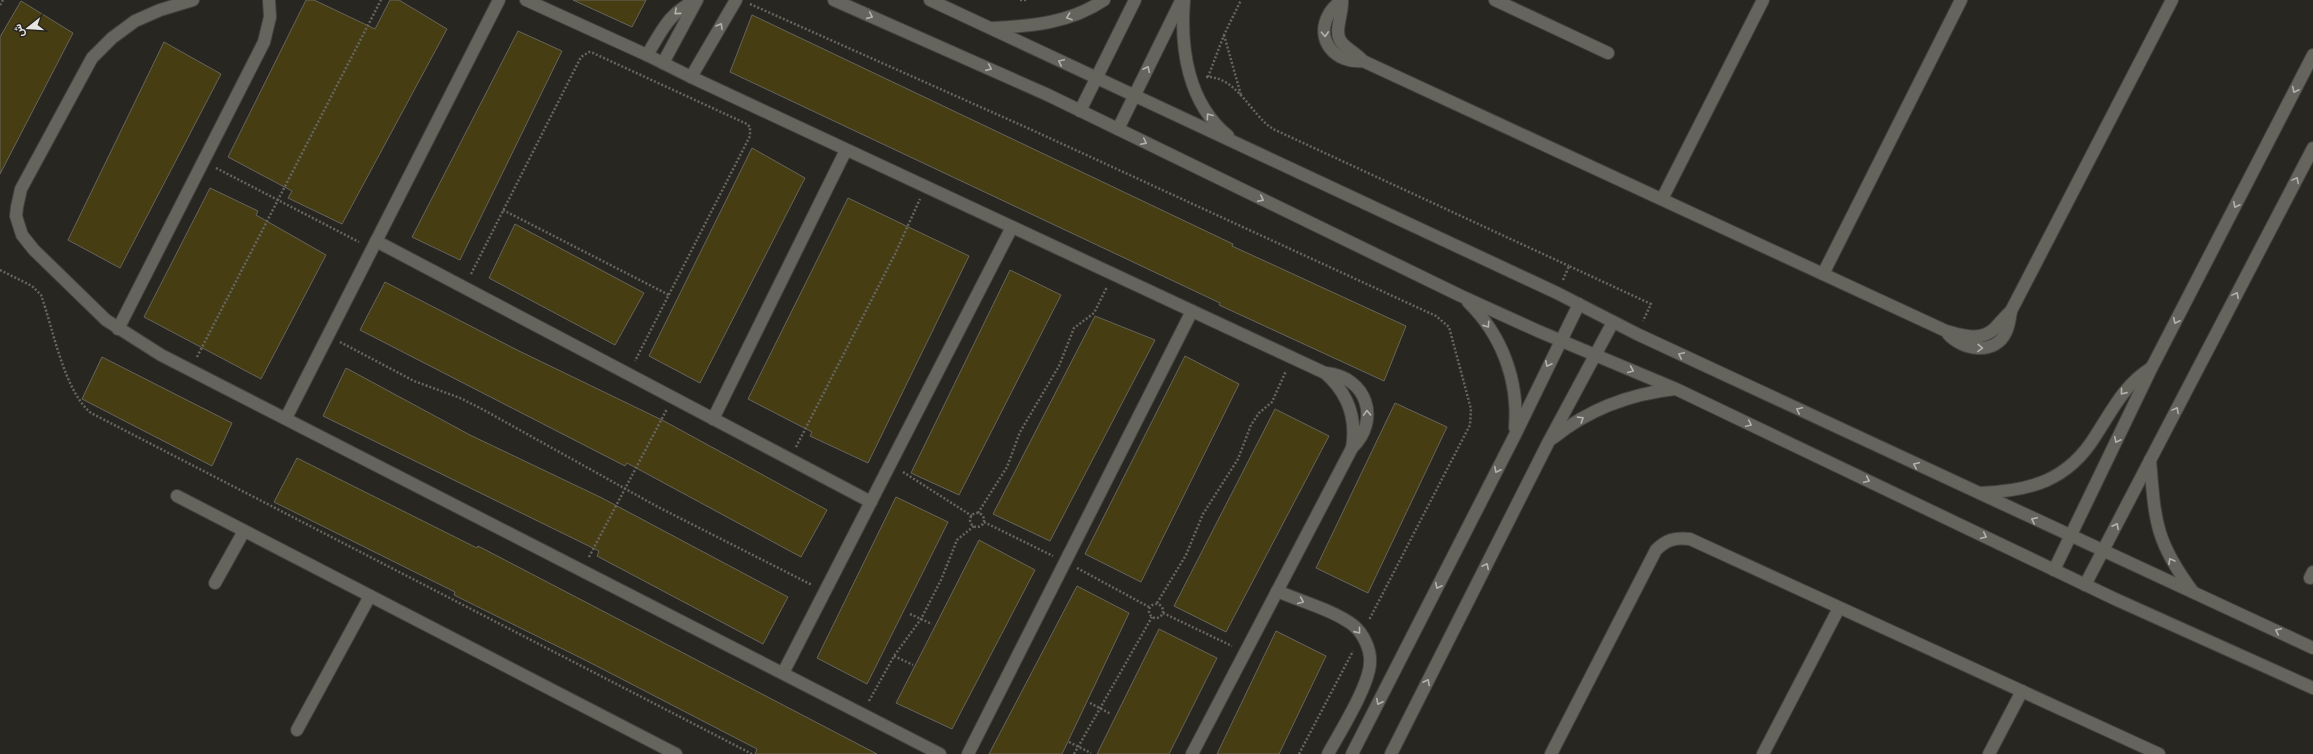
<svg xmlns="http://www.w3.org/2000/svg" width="2313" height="754" font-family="Raleway,Vazirmatn,sans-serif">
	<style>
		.building { fill: #463d13; stroke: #66645d }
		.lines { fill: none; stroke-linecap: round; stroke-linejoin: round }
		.minor-casing { stroke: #43423e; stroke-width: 14 }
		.path { stroke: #676560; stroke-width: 2.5; stroke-dasharray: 2 2; stroke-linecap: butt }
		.minor { stroke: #66655d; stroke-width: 12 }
		.oneway { stroke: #b3b2ac }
	</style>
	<rect width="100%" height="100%" fill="#282620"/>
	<g class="building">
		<path d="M306,0h8l61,29 15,-29h9l48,29 -105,195 -54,-26 4,-7 -64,-34z"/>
		<path d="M573,0h73l-14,27z"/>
		<path d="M21,1l52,32 -73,141v-137z"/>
		<path d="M752,15l481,229 -1,2 174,80 -22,55 -165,-76 1,-2 -490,-231z"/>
		<path d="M518,31l44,20 -102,209 -48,-23z"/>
		<path d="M164,42l57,32 -101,194 -52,-28z"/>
		<path d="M752,148l53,30 -105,205 -51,-27z"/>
		<path d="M210,188l48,23 -2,4 70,40 -65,124 -117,-62z"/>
		<path d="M848,198l121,58 -101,207 -58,-27 2,-4 -64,-33z"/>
		<path d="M515,224l129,69 -29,52 -126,-67z"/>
		<path d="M1010,270l51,25 -102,200 -48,-22z"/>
		<path d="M385,282l132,68 147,71 163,89 -26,47 -174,-94 -2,3 -265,-136z"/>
		<path d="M1095,316l60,24 -105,201 -57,-27z"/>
		<path d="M1185,356l54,28 -98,198 -56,-28z"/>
		<path d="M102,357l130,66 -20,43 -130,-67z"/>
		<path d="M346,368l124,67 132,63 186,99 -25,47 -166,-88 2,-5 -276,-135z"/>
		<path d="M1395,403l52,24 -79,166 -52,-25z"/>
		<path d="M1275,409l54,27 -103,196 -52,-26z"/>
		<path d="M297,458l180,90 1,-2 399,208h-122l2,-5 -170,-88 -133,-66 1,-3 -181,-90z"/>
		<path d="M896,497l52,25 -81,162 -50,-26z"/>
		<path d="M979,540l56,30 -83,159 -56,-26z"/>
		<path d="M1077,586l52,27 -67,141h-73z"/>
		<path d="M1159,629l58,29 -48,96h-72z"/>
		<path d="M1276,631l50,25 -47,98h-62z"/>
	</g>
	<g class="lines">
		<g class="minor-casing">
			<g id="minor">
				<path d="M193,0l-33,10 -25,11 -23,17 -20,20 -71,131 -4,18 -1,9 6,19 12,15 72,70 55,35 779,399"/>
				<path d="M526,0l121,55 44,22 634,296c23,20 32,45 27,75"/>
				<path d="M834,0l214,95 413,201 77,35 138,58 439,210 198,89"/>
				<path d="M930,0l627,293 80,41 676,314"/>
				<path d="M1184,0c-4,49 4,103 44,136"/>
				<path d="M1342,0c-5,4 -10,8 -13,14 -15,26 7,50 34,47"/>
				<path d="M1495,0l113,53"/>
				<path d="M1342,1c1,14 -10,33 1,43 7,7 14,10 20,17l583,270c16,4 34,11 48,-2 6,-6 10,-12 17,-18"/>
				<path d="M993,28c39,-2 77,-5 111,-28"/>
				<path d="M647,55c16,-26 21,-41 49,-55"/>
				<path d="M663,63l34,-63"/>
				<path d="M691,77l45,-77"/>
				<path d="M1080,111l55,-111"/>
				<path d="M1118,129l63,-128"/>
				<path d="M1662,199l101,-199"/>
				<path d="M376,241l495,261"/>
				<path d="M1823,274l138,-274"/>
				<path d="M1468,302c34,33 51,79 47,126"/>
				<path d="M118,329l146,-287 6,-25 -1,-17"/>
				<path d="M1948,334c14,16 47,22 58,-2 3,-6 4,-14 5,-21l161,-311"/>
				<path d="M286,418l213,-418"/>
				<path d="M713,419l133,-269"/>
				<path d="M1553,438c36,-29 76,-44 122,-49"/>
				<path d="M2150,460c5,61 5,81 43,132"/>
				<path d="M1980,493c50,-2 88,-12 116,-58 17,-26 28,-50 55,-67"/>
				<path d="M177,496l499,258"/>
				<path d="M2054,570l98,-203 161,-312"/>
				<path d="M2310,578l3,-6"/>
				<path d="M215,583l29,-52"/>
				<path d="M2085,585l228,-437"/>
				<path d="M1277,591c23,10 56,19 76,34 10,8 18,24 17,38 -1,23 -30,69 -42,91"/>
				<path d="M783,673l229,-446"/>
				<path d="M297,730l73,-134"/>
				<path d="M968,754l224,-443"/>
				<path d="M1192,754l160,-306c29,-28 15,-71 -26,-75"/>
				<path d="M1352,754l163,-319 64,-131"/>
				<path d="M1391,754l158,-313 64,-119"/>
				<path d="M1551,754l105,-204c10,-10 19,-13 34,-11l469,215"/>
				<path d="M1763,754l76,-146"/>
				<path d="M1989,754l33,-63"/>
			</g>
		</g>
		<g class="path">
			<path d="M1020,0h7"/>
			<path d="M750,4l282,126 404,186 13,11 22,82 -1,16 -101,195"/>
			<path d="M0,5l3,-5"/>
			<path d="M1224,35l17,60"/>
			<path d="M1206,77c31,-1 45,38 67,52l296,137"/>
			<path d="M1208,77l16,-42 17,-35"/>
			<path d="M216,168l143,74"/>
			<path d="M503,210l166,85"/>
			<path d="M0,270l32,16 9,9c12,33 23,96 50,118l661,341"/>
			<path d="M471,274l110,-217 8,-5 4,1 154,71 3,3v9l-115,225"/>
			<path d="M1563,280l6,-14 82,38 -8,17"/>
			<path d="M340,342l74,39 46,17 22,11 176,98 154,78"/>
			<path d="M197,357l184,-357"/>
			<path d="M796,447l99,-193 25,-55"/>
			<path d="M903,472l69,44"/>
			<path d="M978,513l29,-46 13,-35 39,-66 15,-38 20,-15 13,-26"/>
			<circle cx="977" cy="520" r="7"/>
			<path d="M984,522l69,34"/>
			<path d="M589,557l78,-148"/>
			<path d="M1077,568l72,39"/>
			<path d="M1157,603l29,-48 17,-41 35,-55 13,-34 8,-12 13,-11 14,-31"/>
			<circle cx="1156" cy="611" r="7"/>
			<path d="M1163,613l69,33"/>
			<path d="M910,614l22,10"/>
			<path d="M894,656l19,9"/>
			<path d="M869,701l25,-45 27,-37 20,-39 16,-40 17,-14"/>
			<path d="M1090,703l21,11"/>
			<path d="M1069,742l22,11"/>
			<path d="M1074,754l78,-137"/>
			<path d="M1299,754l54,-103"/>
		</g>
		<use href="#minor" class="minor"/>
	</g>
	<defs><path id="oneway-chevron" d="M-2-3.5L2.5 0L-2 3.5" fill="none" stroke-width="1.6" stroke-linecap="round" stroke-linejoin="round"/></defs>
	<g class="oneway">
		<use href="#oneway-chevron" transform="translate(677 12) rotate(139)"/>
		<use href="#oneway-chevron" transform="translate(870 16) rotate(24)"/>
		<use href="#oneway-chevron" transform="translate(1069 17) rotate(161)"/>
		<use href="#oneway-chevron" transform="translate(720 26) rotate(-60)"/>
		<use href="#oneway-chevron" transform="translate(1325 34) rotate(87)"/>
		<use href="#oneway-chevron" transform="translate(1061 62) rotate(-155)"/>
		<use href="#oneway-chevron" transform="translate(989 68) rotate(24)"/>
		<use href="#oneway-chevron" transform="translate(1147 69) rotate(-64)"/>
		<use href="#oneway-chevron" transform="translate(2295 90) rotate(117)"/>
		<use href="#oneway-chevron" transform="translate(1209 116) rotate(-126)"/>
		<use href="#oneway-chevron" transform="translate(1144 142) rotate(26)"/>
		<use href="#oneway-chevron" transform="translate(2296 180) rotate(-62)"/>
		<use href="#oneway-chevron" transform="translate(1261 199) rotate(26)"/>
		<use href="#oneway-chevron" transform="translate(2236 205) rotate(117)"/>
		<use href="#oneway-chevron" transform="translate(2236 295) rotate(-62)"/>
		<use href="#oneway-chevron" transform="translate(2176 321) rotate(117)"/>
		<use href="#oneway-chevron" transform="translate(1487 325) rotate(55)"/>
		<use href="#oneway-chevron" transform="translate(1980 348) rotate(2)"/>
		<use href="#oneway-chevron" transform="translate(1681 355) rotate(-155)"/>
		<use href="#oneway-chevron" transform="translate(1548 364) rotate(116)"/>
		<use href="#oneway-chevron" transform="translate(1631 370) rotate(23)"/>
		<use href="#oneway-chevron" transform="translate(2123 392) rotate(129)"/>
		<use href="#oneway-chevron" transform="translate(1799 410) rotate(-155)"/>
		<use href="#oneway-chevron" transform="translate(2176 410) rotate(-62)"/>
		<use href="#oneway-chevron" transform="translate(1367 413) rotate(-92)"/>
		<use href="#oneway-chevron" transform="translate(1581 419) rotate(-32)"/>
		<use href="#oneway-chevron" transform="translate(1749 424) rotate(25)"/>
		<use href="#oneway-chevron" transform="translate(2117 440) rotate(116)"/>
		<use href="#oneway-chevron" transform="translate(1916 465) rotate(-155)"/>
		<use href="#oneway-chevron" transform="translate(1497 470) rotate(117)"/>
		<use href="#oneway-chevron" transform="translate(1867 480) rotate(25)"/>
		<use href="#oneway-chevron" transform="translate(2034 520) rotate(-155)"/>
		<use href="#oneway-chevron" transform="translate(2116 526) rotate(-63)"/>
		<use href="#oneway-chevron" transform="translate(1984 536) rotate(25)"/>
		<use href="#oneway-chevron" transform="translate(2171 561) rotate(-120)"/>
		<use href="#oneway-chevron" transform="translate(1486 566) rotate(-63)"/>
		<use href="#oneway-chevron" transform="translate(1438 586) rotate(117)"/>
		<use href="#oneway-chevron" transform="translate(1301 601) rotate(23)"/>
		<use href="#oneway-chevron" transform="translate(1358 631) rotate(51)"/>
		<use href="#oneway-chevron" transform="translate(2278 631) rotate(-155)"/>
		<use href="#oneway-chevron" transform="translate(1427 682) rotate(-63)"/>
		<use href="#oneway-chevron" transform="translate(1379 702) rotate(117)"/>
	</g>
	<g transform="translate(28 28) rotate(253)" stroke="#282620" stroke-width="3" paint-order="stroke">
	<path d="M0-3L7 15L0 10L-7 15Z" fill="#e6e5e1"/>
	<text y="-6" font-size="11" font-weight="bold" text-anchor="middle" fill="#e6e5e1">ش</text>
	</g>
</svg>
